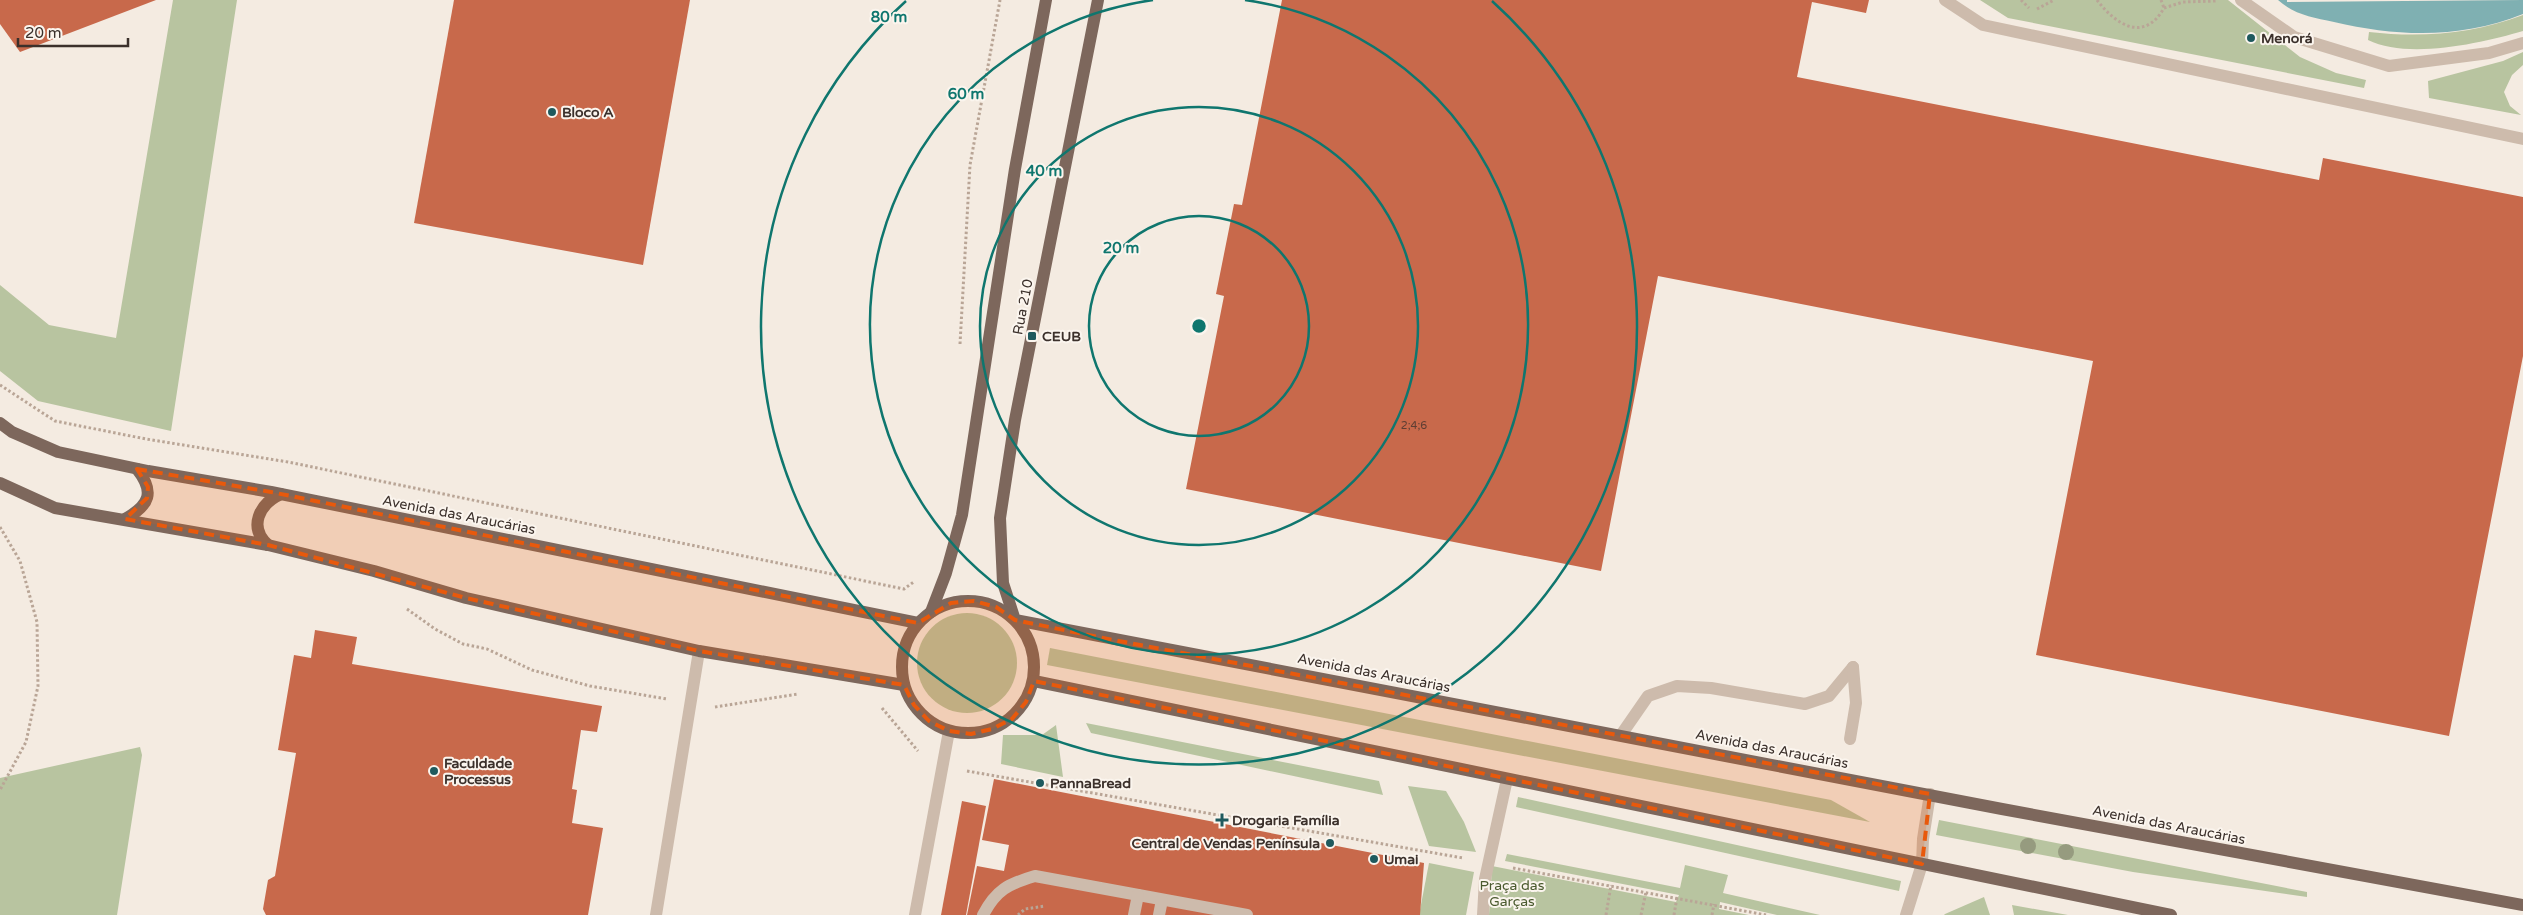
<svg xmlns="http://www.w3.org/2000/svg" width="2523" height="915" font-family="'Varela Round',sans-serif">
	<style>
		.green { fill: #b8c4a0 }
		.water { fill: #7fb0b2 }
		.building { fill: #c8694b }
		.lines { fill: none; stroke-linecap: round; stroke-linejoin: round }
		.path { stroke: #b9a596; stroke-width: 3; stroke-dasharray: 2.5 2.5; stroke-linecap: butt }
		.minor { stroke: #cdbbac; stroke-width: 12 }
		.major { stroke: #7d675c; stroke-width: 12 }
		.tree { fill: #969b7f }
		.marked { fill: #e8590c; fill-opacity: 0.2; stroke: #e8590c; stroke-width: 4; stroke-dasharray: 10 6; stroke-linejoin: round }
		.ring { fill: none; stroke: #0f766e; stroke-width: 2.5 }
		.poi-dot { fill: #1f5a5e; stroke: #fbf5ee; stroke-width: 2 }
		.labels { text-anchor: middle; dominant-baseline: central; stroke-width: 4; stroke-linejoin: round; paint-order: stroke }
		.number-label { font-size: 11px; fill: #5e3e33 }
		.poi-label { font-size: 14px; font-weight: bold; fill: #3b302b; stroke: #fbf5ee; text-anchor: start }
		.street-label { font-size: 14px; fill: #3b302b; stroke: #fbf5ee }
		.park-label { font-size: 14px; fill: #4a5a2e; stroke: #fbf5ee }
		.centre { fill: #0f766e; stroke: #fbf5ee; stroke-width: 2.5 }
		.ring-label { font-size: 15px; text-anchor: middle; font-weight: bold; fill: #0f766e; stroke: #fbf5ee; stroke-width: 4; stroke-linejoin: round; paint-order: stroke }
	</style>
	<rect width="100%" height="100%" fill="#f4ebe1"/>
	<g class="green">
		<path d="M173,0h64l-66,431 -133,-30 -38,-30v-86l49,40 67,13z"/>
		<path d="M1980,0h248l72,57 36,16 30,7 -2,8 -356,-70z"/>
		<path d="M2523,15v16c-41,12 -115,29 -155,9l1,-8c52,6 104,2 154,-17z"/>
		<path d="M2523,52v13l-11,10 -8,17 6,14 11,9 -92,-17 -1,-17 75,-20z"/>
		<circle cx="967" cy="663" r="50"/>
		<path d="M1050,648l781,152 39,22 -823,-157z"/>
		<path d="M1086,723l293,58 4,14 -292,-62z"/>
		<path d="M1056,725l7,52 -62,-13 2,-29h39z"/>
		<path d="M140,747l2,8 -25,160h-117v-137z"/>
		<path d="M1408,786l38,5 18,31 12,30 -47,-6z"/>
		<path d="M1518,797l383,84 -2,10 -383,-84z"/>
		<path d="M1939,820l368,72v5l-174,-25 -197,-37z"/>
		<path d="M1507,854l173,34 5,-23 43,10 -5,18 97,22h-43l-57,-13 -1,7 30,6h-260l3,-49 184,36 3,-7 -174,-34z"/>
		<path d="M1429,863l45,9 -8,43h-47z"/>
		<path d="M1984,897l6,18h-46l1,-1z"/>
		<path d="M2012,905l56,10h-54z"/>
	</g>
	<path class="water" d="M2278,0h9v2l236,-2v14c-63,25 -124,23 -189,8 -22,-5 -39,-7 -56,-22z"/>
	<g class="building">
		<path d="M0,0h156l-136,52 -20,-28z"/>
		<path d="M454,0h236l-47,265 -229,-42z"/>
		<path d="M1282,0h587l-3,13 -54,-11 -15,75 522,103 4,-22 200,39v159l-74,380 -413,-81 57,-294 -435,-85 -57,295 -415,-82 38,-193 -8,-2 18,-90 8,1z"/>
		<path d="M315,630l42,7 -5,27 250,42 -5,26 -16,-2 -9,59 5,1 -5,33 31,5 -15,87h-322l-3,-6 5,-29 7,-4 21,-123 -18,-3 16,-95 17,3z"/>
		<path d="M994,779l430,84 -4,52h-453l10,-49 27,5 5,-26 -27,-5z"/>
		<path d="M962,801l24,5 -20,109h-25z"/>
	</g>
	<g class="lines">
		<g class="path">
			<path d="M2021,0l8,8"/>
			<path d="M2097,0c19,25 47,43 67,8l19,-6 33,-1"/>
			<path d="M2161,0l3,8"/>
			<path d="M2037,9l17,-9"/>
			<path d="M960,344l10,-179 30,-165"/>
			<path d="M0,385l55,36 91,18 142,23 616,127 11,-8"/>
			<path d="M0,527l20,34 17,61 1,64 -12,56 -26,48"/>
			<path d="M407,609l28,20 28,15 24,5 45,21 58,16 77,13"/>
			<path d="M715,707l83,-13"/>
			<path d="M882,708l36,43"/>
			<path d="M967,771l496,87"/>
			<path d="M1513,868l253,47"/>
			<path d="M1018,915l7,-6 20,-3"/>
			<path d="M1606,915l5,-30"/>
			<path d="M1641,915l5,-23"/>
			<path d="M1674,915l3,-18"/>
			<path d="M1712,915l2,-11"/>
		</g>
		<g class="minor">
			<path d="M1945,0l38,25 540,114"/>
			<path d="M2241,0l53,37 95,29 100,-13 34,-10"/>
			<path d="M1621,735l27,-39 29,-10 34,2 94,16 24,-8 24,-29"/>
			<path d="M1850,739l6,-36 -3,-36"/>
			<path d="M656,915l43,-264"/>
			<path d="M915,915l34,-184"/>
			<path d="M983,915c13,-25 25,-31 52,-39l212,39"/>
			<path d="M1134,915l4,-20"/>
			<path d="M1159,915l3,-15"/>
			<path d="M1483,915l2,-36 22,-100"/>
			<path d="M1906,915l16,-51 1,-25 7,-45"/>
		</g>
		<g class="major">
			<path d="M1098,0l-83,420 -15,98 3,65 12,37 987,189 521,96"/>
			<path d="M0,423l12,9 46,20 90,19 123,21 647,131"/>
			<path d="M0,483l55,25 213,37 106,26 92,27 233,53 205,34"/>
			<path d="M125,519c25,-14 30,-27 12,-50"/>
			<path d="M268,545c-20,-18 -9,-41 13,-51"/>
			<circle cx="968" cy="667" r="66"/>
			<path d="M931,612l15,-39 16,-58 53,-346 31,-169"/>
			<path d="M1034,681l1137,234"/>
		</g>
	</g>
	<g class="tree">
		<circle cx="2028" cy="846" r="8"/>
		<circle cx="2066" cy="852" r="8"/>
	</g>
	<path class="marked" d="M137,469l134,23 647,131 33,-20 23,-2 22,6 19,13 88,18 827,156 -8,70 -888,-183 -8,21 -14,17 -20,10 -21,5 -22,-3 -20,-10 -15,-16 -10,-20 -205,-34 -233,-53 -198,-53 -143,-26 22,-21 1,-11z"/>
	<g class="ring">
		<circle cx="1199" cy="326" r="110"/>
		<circle cx="1199" cy="326" r="219"/>
		<path d="M1245 0A329 329 0 1 1 1153 0"/>
		<path d="M1492 1A438 438 0 1 1 906 1"/>
	</g>
	<g class="poi-dot">
		<circle cx="2251" cy="38" r="5"/>
		<circle cx="552" cy="112" r="5"/>
		<rect x="1027" y="331" width="10" height="10" rx="2.5"/>
		<circle cx="434" cy="771" r="5"/>
		<circle cx="1040" cy="783" r="5"/>
		<path d="M1219.5 812.5h5v5h5v5h-5v5h-5v-5h-5v-5h5z"/>
		<circle cx="1330" cy="843" r="5"/>
		<circle cx="1374" cy="859" r="5"/>
	</g>
	<g class="labels">
		<g class="number-label">
			<text x="1414" y="425">2;4;6</text>
		</g>
		<g class="poi-label">
			<text x="2261" y="38">Menorá</text>
			<text x="562" y="112">Bloco A</text>
			<text x="1042" y="336">CEUB</text>
			<text x="444" y="763">Faculdade<tspan x="444" dy="16">Processus</tspan></text>
			<text x="1050" y="783">PannaBread</text>
			<text x="1232" y="820">Drogaria Família</text>
			<text x="1320" y="843" text-anchor="end">Central de Vendas Península</text>
			<text x="1384" y="859">Umai</text>
		</g>
		<g class="street-label">
			<text transform="translate(1023 307) rotate(-79)">Rua 210</text>
			<text transform="translate(459 515) rotate(11)">Avenida das Araucárias</text>
			<text transform="translate(1374 673) rotate(11)">Avenida das Araucárias</text>
			<text transform="translate(1772 749) rotate(11)">Avenida das Araucárias</text>
			<text transform="translate(2169 825) rotate(11)">Avenida das Araucárias</text>
		</g>
		<g class="park-label">
			<text x="1512" y="885">Praça das<tspan x="1512" dy="16">Garças</tspan></text>
		</g>
	</g>
	<circle cx="1199" cy="326" r="8" class="centre"/>
	<g class="ring-label">
		<text x="889" y="22">80 m</text>
		<text x="966" y="99">60 m</text>
		<text x="1044" y="176">40 m</text>
		<text x="1121" y="253">20 m</text>
	</g>
	<path d="M18 38v8h110v-8" fill="none" stroke="#3b302b" stroke-width="2.5"/>
	<text x="25" y="38" font-size="15" fill="#3b302b" stroke="#fbf5ee" stroke-width="4" paint-order="stroke">20 m</text>
</svg>
